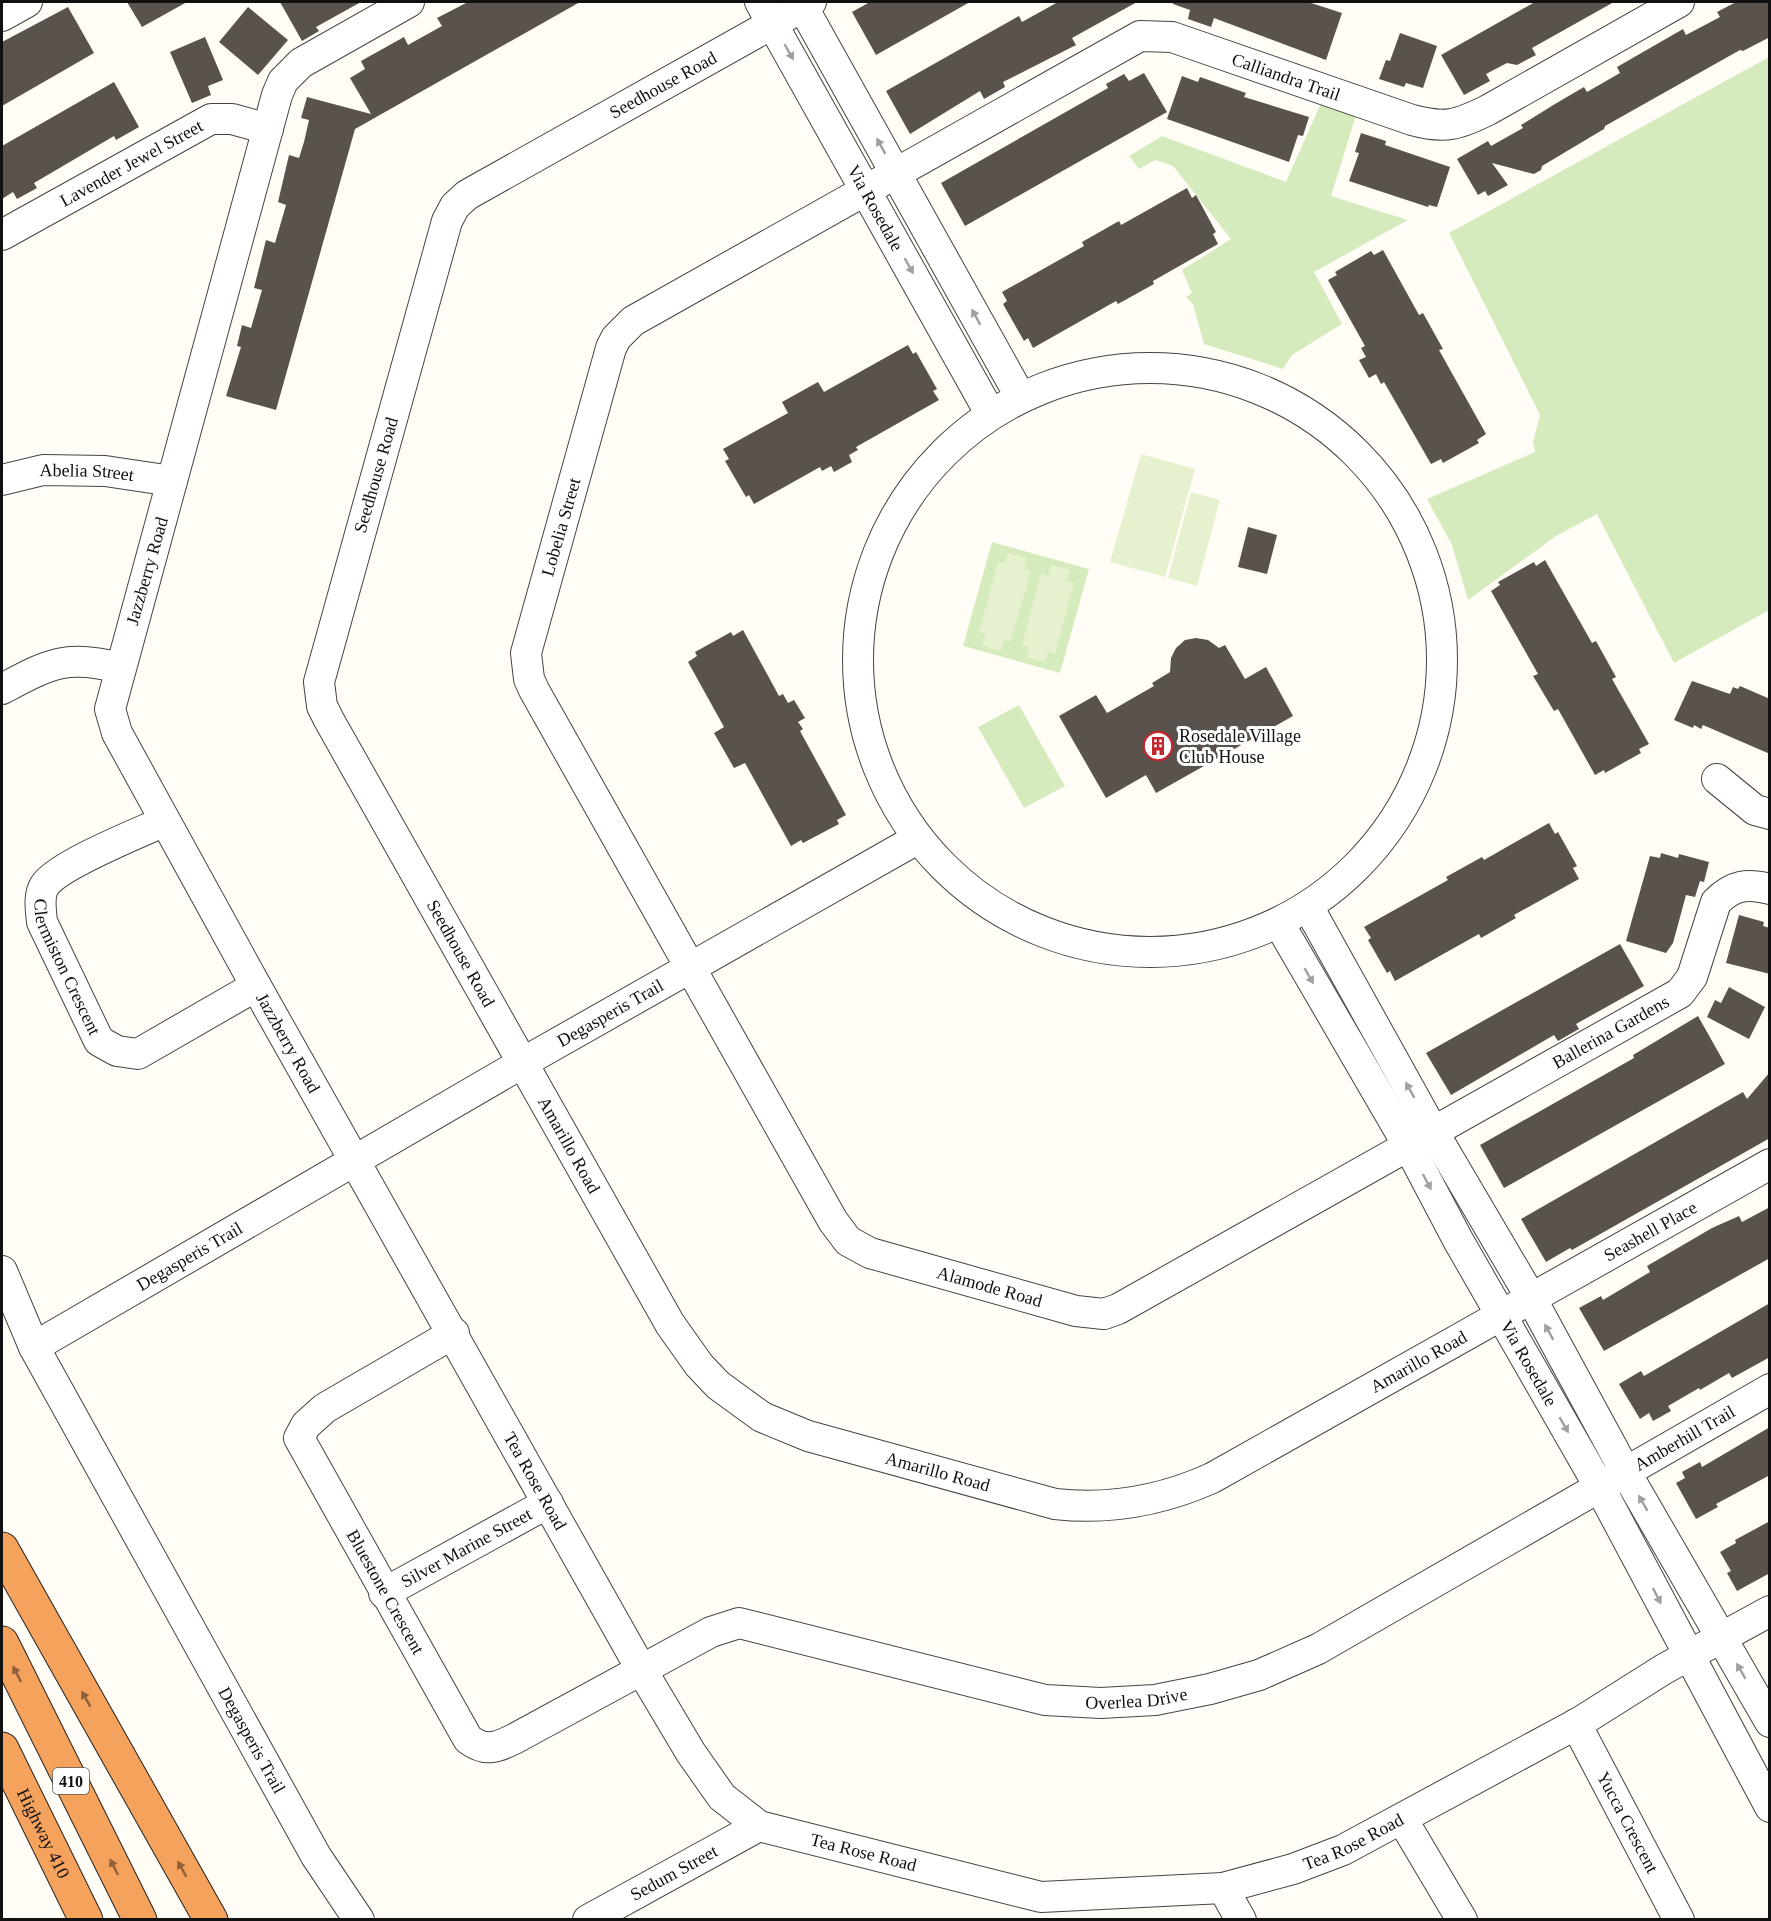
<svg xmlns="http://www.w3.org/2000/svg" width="1771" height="1921" font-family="Georgia,serif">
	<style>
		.green { fill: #d5ebbd }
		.pitch { fill: #e6f2cf }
		.building { fill: #5a524d }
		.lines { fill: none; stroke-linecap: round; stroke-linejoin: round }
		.minor-casing { stroke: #444; stroke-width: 32 }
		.highway-casing { stroke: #222; stroke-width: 35 }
		.minor { stroke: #fff; stroke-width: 30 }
		.highway { stroke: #f5a25d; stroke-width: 33 }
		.oneway { fill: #a0a0a0 }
		.oneway2 { fill: #8e613b }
		.labels { text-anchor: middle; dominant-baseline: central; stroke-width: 6; stroke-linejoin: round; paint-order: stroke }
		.shield { fill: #fff; stroke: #585858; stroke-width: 1.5 }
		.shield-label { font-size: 16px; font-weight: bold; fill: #111 }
		.street-label { font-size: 18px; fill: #111; stroke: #fff }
		.poi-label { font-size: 18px; fill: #111; stroke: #fff; text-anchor: start }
	</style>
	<rect width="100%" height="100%" fill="#fffdf5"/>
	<g class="green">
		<path d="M1769,57v553l-95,53 -77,-149 -41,22 -88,64 -16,-55 -25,-46 108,-47 -2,-10 7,-27 -91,-182z"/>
		<path d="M1321,103l36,9 -26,84 77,24 -94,52 28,52 -50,31 -9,14 -79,-25 -11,-40 -7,-7 6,-4 -10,-23 49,-31 -58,-73 -18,-6 -16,9 -10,-13 33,-20 124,46z"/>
		<path d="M992,542l97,27 -29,104 -97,-27z"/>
		<path d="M1019,705l46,81 -41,22 -46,-81z"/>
	</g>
	<g class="pitch">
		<path d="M1141,454l54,15 -30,108 -55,-15z"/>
		<path d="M1191,492l29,8 -23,86 -29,-8z"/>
		<path d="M1008,553l19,5 -3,11 7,2 -20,70 -7,-1 -3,11 -19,-6 3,-11 -6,-2 19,-70 7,1z"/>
		<path d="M1051,565l19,5 -3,11 7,2 -19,71 -7,-2 -3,10 -19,-5 3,-10 -7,-2 19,-71 7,2z"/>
	</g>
	<g class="building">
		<path d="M127,2h60l-45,25z"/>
		<path d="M280,2h81l-45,25 3,4 -17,10z"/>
		<path d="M468,2h112l-225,127 -79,281 -50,-14 15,-49 -4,-1 5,-21 9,3 11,-38 -8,-2 12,-48 9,3 11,-38 -8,-3 11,-47 10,3 5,-16 5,-22 -8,-2 6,-21 64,17 -21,-36 15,-9 -4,-8 43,-24 4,8 34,-19 -5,-8z"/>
		<path d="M870,2h100l-94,53 -24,-43z"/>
		<path d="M1058,2h79l-65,36 4,7 -73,37 2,5 -21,12 -4,-8 -70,43 -24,-43 133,-75 3,6z"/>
		<path d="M1173,2h135l34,11 -16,47 -112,-42 -3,9 -23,-8 2,-9 -17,-6z"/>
		<path d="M1535,2h79l-82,46 4,7 -19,10 -10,-2 -21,11 4,7 -26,14 -23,-40z"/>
		<path d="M1736,2h34v35l-27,14 -3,-1 -135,76 -1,3 -62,37 -1,4 -7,4 -42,-11 16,22 -20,11 -3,-5 -7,4 -21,-36 31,-18 3,5 32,-18 -2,-3 34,-21 29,-17 3,5 33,-19 -3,-6 66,-38 3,6 34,-18 -3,-5z"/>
		<path d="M68,7l26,46 -92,53v-64z"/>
		<path d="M248,7l40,33 -30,35 -39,-33z"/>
		<path d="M1400,33l37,13 -14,42 -17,-5 -2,4 -25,-8 7,-19 4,1z"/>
		<path d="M205,37l18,43 -15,6 3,9 -19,8 -22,-51z"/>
		<path d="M1144,73l23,39 -202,114 -24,-43 167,-95 -2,-4 18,-10 5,7z"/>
		<path d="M1182,76l16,6 2,-5 46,16 -2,4 65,20 -6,19 -5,-1 -9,27 -122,-43z"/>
		<path d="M114,82l25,45 -23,13 -2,-4 -80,47 3,5 -20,11 -4,-7 -11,7v-53z"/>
		<path d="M1361,133l25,8 -1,4 65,22 -13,40 -8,-2 -1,2 -79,-26 10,-28 -4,-1z"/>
		<path d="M1187,188l5,10 4,-3 20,37 -3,2 5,10 -65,37 1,3 -36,20 -2,-3 -83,47 -5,-10 -4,3 -21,-37 4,-3 -5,-9 82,-46 -2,-4 37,-21 2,4z"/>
		<path d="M1383,250l36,65 4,-2 20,36 -4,1 47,84 -9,6 2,3 -36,20 -2,-4 -10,5 -47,-82 -3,2 -5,-10 -7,4 -10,-18 7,-3 -5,-9 4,-2 -37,-66 9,-5 -2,-3 36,-21 3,4z"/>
		<path d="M908,345l5,9 3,-2 21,37 -4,2 6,9 -83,47 2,3 -9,5 3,7 -18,10 -3,-6 -9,5 -2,-4 -66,37 -5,-9 -3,2 -21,-36 4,-2 -6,-10 65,-36 -6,-11 36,-20 6,10z"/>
		<path d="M1248,527l29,8 -10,39 -29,-7z"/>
		<path d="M1545,560l47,83 4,-2 20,36 -4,2 37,65 -10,5 2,4 -36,20 -1,-3 -9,5 -37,-66 -4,2 -21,-35 5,-2 -47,-83 9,-6 -2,-3 36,-20 2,4z"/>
		<path d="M743,630l36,66 4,-2 5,9 6,-3 11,18 -7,4 5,7 -3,2 46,84 -9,5 2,4 -36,19 -2,-3 -10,6 -46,-83 -11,5 -20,-35 10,-6 -36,-65 9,-6 -2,-4 36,-20 2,4z"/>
		<path d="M1196,638l12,2 11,8 6,-3 20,34 21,-12 27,49 -137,77 -10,-18 -40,23 -47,-82 37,-21 11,18 47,-27 -2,-3 18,-11 1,-14 5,-10 9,-8z"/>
		<path d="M1692,681l38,13 3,-7 5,2 2,-3 30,13v55l-67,-29 -2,4 -7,-4 -1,3 -19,-8z"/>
		<path d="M1549,823l6,11 3,-2 19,34 -4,2 6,11 -65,36 2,3 -35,20 -2,-4 -84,47 -5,-10 -3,2 -19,-33 3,-2 -7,-11 84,-47 -2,-3 36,-20 2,3z"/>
		<path d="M1661,853l17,5 1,-4 30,8 -5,20 -4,-1 -5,16 -9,-2 -13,48 -7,10 -40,-12 24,-85 10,2z"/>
		<path d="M1739,915l25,7 -1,4 7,2v46l-44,-11z"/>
		<path d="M1620,944l24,42 -68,38 3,5 -21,12 -4,-6 -103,60 -25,-42z"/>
		<path d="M1729,987l36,20 -16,32 -42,-22 8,-17 6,3z"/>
		<path d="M1698,1016l27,48 -221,124 -24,-43 154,-87 -1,-3z"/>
		<path d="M1770,1072v66l-198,112 -2,-2 -24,14 -25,-43 222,-127 4,7z"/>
		<path d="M1770,1207v51l-166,93 -25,-43 22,-12 2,4 47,-28 -3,-6 65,-38 27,-12 3,6z"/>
		<path d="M1770,1303v54l-38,21 -3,-5 -29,17 -1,-2 -31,18 3,5 -18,10 -4,-8 -9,6 -21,-35 22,-13 3,5z"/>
		<path d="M1770,1427v48l-54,29 2,3 -22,12 -20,-36 9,-5 -3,-6 18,-10 2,5z"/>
		<path d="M1770,1521v52l-33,18 -10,-18 4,-2 -11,-19 16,-9 -1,-3z"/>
	</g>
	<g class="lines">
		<g class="minor-casing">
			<g id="minor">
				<path id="s1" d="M409,2l-108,61 -18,18 -6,14 -167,614 7,24 139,253 385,683 50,84 31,44 37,29 282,71 182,-9 70,-19 50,-19 237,-128 84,-53 106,-58"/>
				<path id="s2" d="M760,2l230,411"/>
				<path d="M800,2l221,396"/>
				<path id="s3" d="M811,2l-344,193 -12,11 -8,15 -128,461 3,24 7,14 341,604 29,41 19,20 44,32 46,19 247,68c55,6 106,-3 157,-26l558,-314"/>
				<path id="s4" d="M1679,2l-191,108c-30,15 -43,19 -76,10l-240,-83 -32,-1 -507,285 -17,17 -5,10 -85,305 3,26 5,11 299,531 15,20 22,12 206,58 28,3 14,-5 562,-316 12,-16 24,-75c17,-17 31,-19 54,-13"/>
				<path d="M2,16l25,-14"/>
				<path id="s5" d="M2,235l209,-116h21l36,10"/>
				<circle cx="1150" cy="660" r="292"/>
				<path id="s6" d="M2,480l41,-10 62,1 67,10"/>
				<path d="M2,689c47,-25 64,-35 118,-21"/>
				<path d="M1717,779l38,31 15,4"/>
				<path id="s7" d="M165,821c-26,12 -105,43 -120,64 -7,10 -4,26 -3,37l57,119 18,10 21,3 118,-68"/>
				<path d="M1310,910l124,223 97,165 94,173 145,251"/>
				<path id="s8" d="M1280,925l129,222 49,93 141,246 171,321"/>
				<path id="s9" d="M2,1271l32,76 282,509 43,64"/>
				<path id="s10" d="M454,1333l-129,75 -19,17 -7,13 169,301c17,13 28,9 46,0l197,-107 28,-9 306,77 56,3 54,-3 55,-11 49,-14 59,-26 452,-260"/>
				<path id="s11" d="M34,1347l490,-285 393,-223"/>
				<path id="s12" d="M384,1593l164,-90"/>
				<path id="s13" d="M1576,1724l103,196"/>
				<path d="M1402,1819l60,101"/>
				<path d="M1223,1888l18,32"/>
				<path id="s14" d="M588,1920l171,-94"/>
			</g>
		</g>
		<g class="highway-casing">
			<g id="highway">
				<path d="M2,1549l209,371"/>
				<path d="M2,1643l138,277"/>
				<path id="s15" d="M2,1749l84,171"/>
			</g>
		</g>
		<use href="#minor" class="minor"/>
		<use href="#highway" class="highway"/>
	</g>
	<defs><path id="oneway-solid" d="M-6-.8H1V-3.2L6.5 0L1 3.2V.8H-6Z" transform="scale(1.5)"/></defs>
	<g class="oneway">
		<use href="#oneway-solid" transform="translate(789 52) rotate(60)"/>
		<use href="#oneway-solid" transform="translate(881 146) rotate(-119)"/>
		<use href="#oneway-solid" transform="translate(909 266) rotate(61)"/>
		<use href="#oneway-solid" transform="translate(976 317) rotate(-119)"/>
		<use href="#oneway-solid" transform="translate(1309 976) rotate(60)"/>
		<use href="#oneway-solid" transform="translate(1410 1090) rotate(-119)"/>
		<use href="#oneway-solid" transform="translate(1427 1182) rotate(62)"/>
		<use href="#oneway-solid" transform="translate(1549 1332) rotate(-119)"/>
		<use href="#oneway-solid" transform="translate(1564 1425) rotate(60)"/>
		<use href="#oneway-solid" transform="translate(1643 1503) rotate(-120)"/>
		<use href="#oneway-solid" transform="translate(1657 1596) rotate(63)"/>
		<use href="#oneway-solid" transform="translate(1741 1671) rotate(-120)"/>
	</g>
	<g class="oneway2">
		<use href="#oneway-solid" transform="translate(17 1674) rotate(-117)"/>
		<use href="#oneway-solid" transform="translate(86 1699) rotate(-119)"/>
		<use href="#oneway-solid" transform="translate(114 1867) rotate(-117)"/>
		<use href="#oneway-solid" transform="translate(182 1869) rotate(-119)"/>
	</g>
	<defs>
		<g id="building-ring" transform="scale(1.5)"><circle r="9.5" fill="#fff" stroke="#c4262e" stroke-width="1.5"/><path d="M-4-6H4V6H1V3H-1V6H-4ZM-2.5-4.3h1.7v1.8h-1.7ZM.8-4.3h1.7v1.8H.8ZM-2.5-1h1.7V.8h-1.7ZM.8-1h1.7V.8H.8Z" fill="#c4262e"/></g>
	</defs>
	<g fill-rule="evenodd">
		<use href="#building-ring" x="1158" y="746"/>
	</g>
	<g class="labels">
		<rect class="shield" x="53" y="1768" width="36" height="26" rx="4.5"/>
		<g class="shield-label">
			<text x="71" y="1781">410</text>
		</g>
		<g class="street-label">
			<text transform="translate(1286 77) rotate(19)">Calliandra Trail</text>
			<text transform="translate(663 85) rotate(-29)">Seedhouse Road</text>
			<text stroke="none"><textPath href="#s5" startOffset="148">Lavender Jewel Street</textPath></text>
			<text stroke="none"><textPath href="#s2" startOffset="236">Via Rosedale</textPath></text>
			<text stroke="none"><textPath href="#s6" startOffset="86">Abelia Street</textPath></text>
			<text transform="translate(376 475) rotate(-74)">Seedhouse Road</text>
			<text transform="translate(561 527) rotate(-74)">Lobelia Street</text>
			<text transform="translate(147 571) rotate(-74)">Jazzberry Road</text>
			<text stroke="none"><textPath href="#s3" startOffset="1214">Seedhouse Road</textPath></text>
			<text stroke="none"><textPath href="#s7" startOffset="225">Clermiston Crescent</textPath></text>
			<text stroke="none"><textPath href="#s11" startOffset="666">Degasperis Trail</textPath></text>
			<text stroke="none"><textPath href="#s4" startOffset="3038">Ballerina Gardens</textPath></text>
			<text stroke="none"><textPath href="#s1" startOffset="1180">Jazzberry Road</textPath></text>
			<text stroke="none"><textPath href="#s3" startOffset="1434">Amarillo Road</textPath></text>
			<text stroke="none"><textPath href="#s3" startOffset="2742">Seashell Place</textPath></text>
			<text stroke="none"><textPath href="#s11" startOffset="180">Degasperis Trail</textPath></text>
			<text stroke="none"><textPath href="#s4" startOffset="2340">Alamode Road</textPath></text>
			<text stroke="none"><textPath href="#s3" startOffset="2476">Amarillo Road</textPath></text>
			<text stroke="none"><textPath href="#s8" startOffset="504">Via Rosedale</textPath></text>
			<text stroke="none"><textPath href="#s10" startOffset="1858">Amberhill Trail</textPath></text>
			<text stroke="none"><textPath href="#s3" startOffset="1956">Amarillo Road</textPath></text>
			<text stroke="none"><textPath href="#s1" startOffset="1683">Tea Rose Road</textPath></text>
			<text stroke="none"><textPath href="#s12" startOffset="94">Silver Marine Street</textPath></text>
			<text stroke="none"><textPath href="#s10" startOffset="366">Bluestone Crescent</textPath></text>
			<text stroke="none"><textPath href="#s10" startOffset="1245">Overlea Drive</textPath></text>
			<text stroke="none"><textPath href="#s9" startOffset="532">Degasperis Trail</textPath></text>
			<text stroke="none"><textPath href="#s13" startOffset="111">Yucca Crescent</textPath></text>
			<text stroke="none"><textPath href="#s15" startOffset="94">Highway 410</textPath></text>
			<text stroke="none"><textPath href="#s1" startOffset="2709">Tea Rose Road</textPath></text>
			<text stroke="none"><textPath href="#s1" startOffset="2205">Tea Rose Road</textPath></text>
			<text stroke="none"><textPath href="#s14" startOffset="98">Sedum Street</textPath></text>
		</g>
		<g class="poi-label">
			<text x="1179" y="736">Rosedale Village<tspan x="1179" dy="21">Club House</tspan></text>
		</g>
	</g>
	<rect width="1771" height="1921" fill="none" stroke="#111111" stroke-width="6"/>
</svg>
